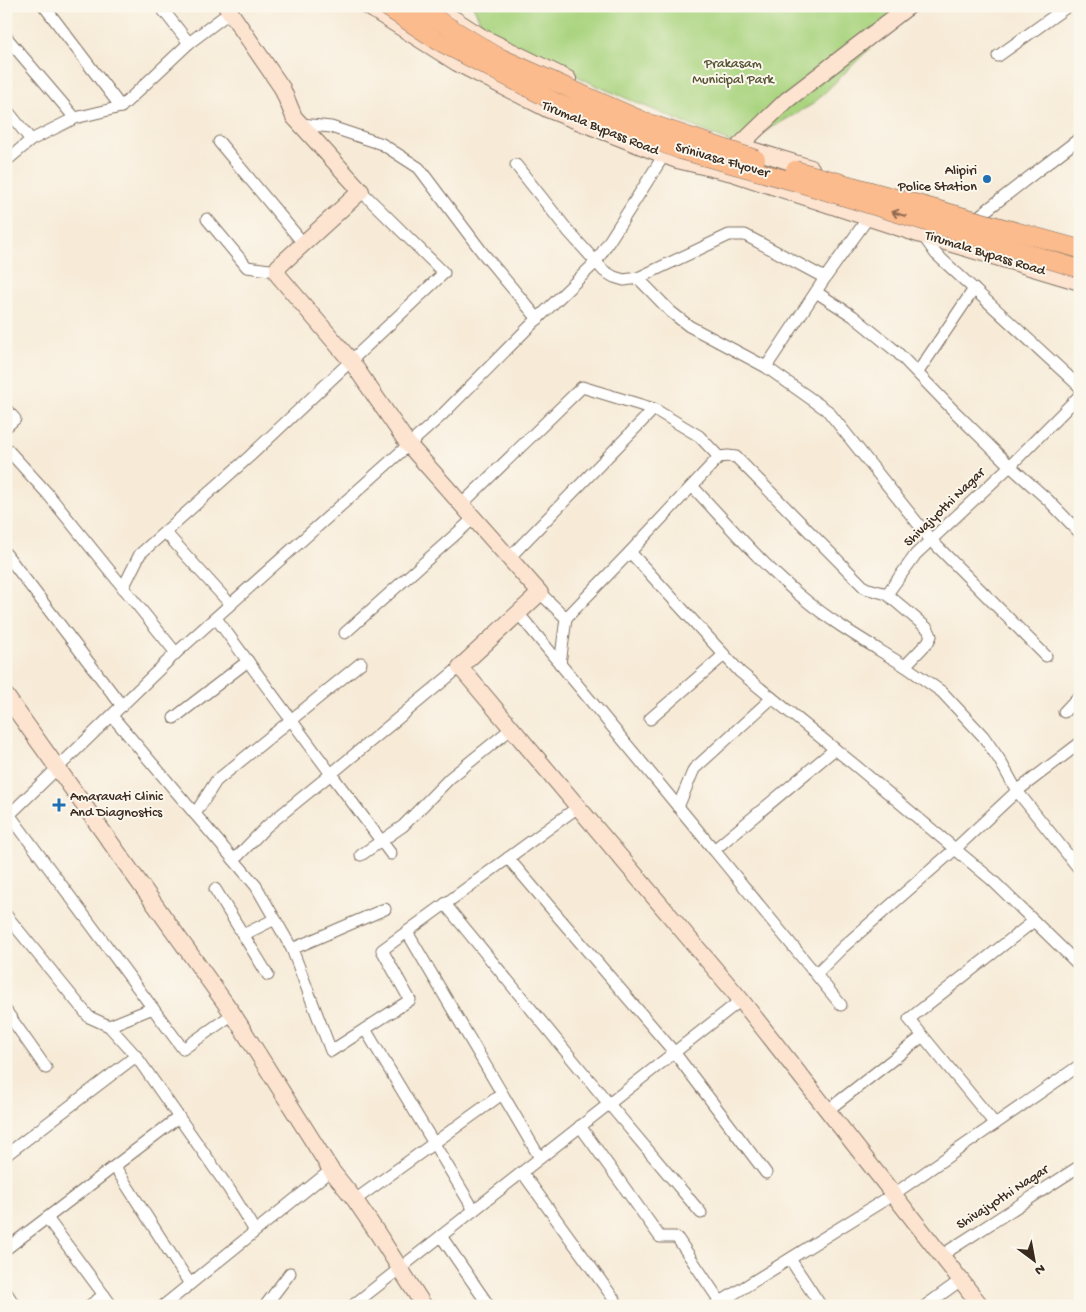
<svg xmlns="http://www.w3.org/2000/svg" width="1086" height="1312" font-family="'Gochi Hand',sans-serif">
	<style>
		.green { fill: #aad480; stroke: #727f4f }
		.lines { fill: none; stroke-linecap: round; stroke-linejoin: round }
		.street-casing { stroke: #7d6e5f; stroke-width: 13 }
		.secondary-casing { stroke: #7d6e5f; stroke-width: 18 }
		.street { stroke: #fff; stroke-width: 11 }
		.secondary { stroke: #fde4d1; stroke-width: 16 }
		.primary-bridge-casing { stroke: #7d6e5f; stroke-width: 19; stroke-linecap: butt }
		.primary-bridge { stroke: #fbbb8d; stroke-width: 18 }
		.oneway { stroke: #916b50 }
		.poi-dot { fill: #1f6fb2; stroke: #fbf7ec; stroke-width: 2 }
		.labels { text-anchor: middle; dominant-baseline: central; stroke-width: 4; stroke-linejoin: round; paint-order: stroke }
		.park-label { font-size: 14px; fill: #575436; stroke: #fbf7ec }
		.street-label { font-size: 14px; fill: #3b2a1e; stroke: #fbf7ec }
		.poi-label { font-size: 14px; fill: #3b2a1e; stroke: #fbf7ec; text-anchor: end }
	</style>
	<rect width="100%" height="100%" fill="#fbf7ec"/>
	<filter id="ink" filterUnits="userSpaceOnUse"><feTurbulence type="fractalNoise" baseFrequency=".02" numOctaves="2"/><feDisplacementMap in="SourceGraphic" scale="10" xChannelSelector="R" yChannelSelector="G"/><feConvolveMatrix kernelMatrix="1 2 1 2 8 2 1 2 1" color-interpolation-filters="sRGB"/></filter>
	<filter id="wash" filterUnits="userSpaceOnUse"><feTurbulence type="fractalNoise" baseFrequency=".0096" numOctaves="4" result="noise"/><feDisplacementMap in="SourceGraphic" scale="20" xChannelSelector="R" yChannelSelector="G"/><feGaussianBlur stdDeviation="1.12" result="paint"/><feColorMatrix in="noise" values="0 0 0 0 0 0 0 0 0 0 0 0 0 0 0 0 0 1.4 0 .05"/><feComposite in="paint" operator="in"/></filter>
	<g filter="url(#wash)">
		<rect width="100%" height="100%" fill="#f7ebd8"/>
		<path class="green" d="M473,6h424l-23,38 -61,60 -74,42 -144,-61 -110,-55z"/>
	</g>
	<g filter="url(#ink)">
		<g class="lines">
			<g class="street-casing">
				<g id="street">
					<path d="M44,6l77,101"/>
					<path d="M160,6l29,37 41,-31"/>
					<path d="M6,37l69,81"/>
					<path d="M998,56l70,-50"/>
					<path d="M6,109l25,31"/>
					<path d="M301,124l30,3 51,17 37,24 63,84 56,67"/>
					<path d="M219,142l84,101"/>
					<path d="M6,161l25,-21 44,-22 46,-11 68,-64"/>
					<path d="M516,165l53,67 35,39 10,6 10,3 14,-2 91,-43h16l80,43"/>
					<path d="M979,216l101,-78"/>
					<path d="M868,218l-43,60 -59,89 62,44 103,129 115,116"/>
					<path d="M207,219l40,48 30,4"/>
					<path d="M921,236l3,1 12,17 144,133"/>
					<path d="M638,278l33,34 18,14 77,41"/>
					<path d="M816,292l37,24 44,36 56,58 57,56 37,33 33,34"/>
					<path d="M918,372l56,-83"/>
					<path d="M1080,395l-70,71 -94,88 -29,40 41,35 3,7 -3,6 -23,24 37,26 41,44 16,23 18,32 63,79"/>
					<path d="M6,409l9,10 -9,8"/>
					<path d="M6,448l41,45 129,160"/>
					<path d="M692,486c36,38 70,79 111,112 31,26 67,46 102,68"/>
					<path d="M461,505l121,-118 72,22 45,27 20,21"/>
					<path d="M165,532l66,73"/>
					<path d="M630,552l89,-95 9,-1 8,1 129,131 22,6"/>
					<path d="M6,554l116,152"/>
					<path d="M509,558l145,-149"/>
					<path d="M123,588l17,-34 110,-98 194,-183 -83,-82"/>
					<path d="M540,593l26,25 64,-66 110,120 116,94 136,114 88,86"/>
					<path d="M518,613l196,237 121,-101"/>
					<path d="M216,618l115,156 129,-107"/>
					<path d="M345,633l129,-115"/>
					<path d="M560,664l6,-46"/>
					<path d="M1064,712l16,-17"/>
					<path d="M112,716l144,170 36,63 39,102 79,-51 -28,-50 196,-143"/>
					<path d="M174,718l74,-57"/>
					<path d="M650,719l74,-64"/>
					<path d="M678,807l16,-38 78,-71"/>
					<path d="M6,810l177,239 50,-35"/>
					<path d="M195,814l21,-33 145,-118"/>
					<path d="M6,818l170,-165 266,-238 83,-84 71,-69 68,-107"/>
					<path d="M714,850l127,155"/>
					<path d="M361,855l42,-29 47,-48 62,-50"/>
					<path d="M508,858l166,194 92,121"/>
					<path d="M234,860l33,-34 64,-52 60,80"/>
					<path d="M215,889l53,86"/>
					<path d="M445,904l164,200 92,109"/>
					<path d="M6,915l83,102 20,9 27,30 93,133 26,42"/>
					<path d="M407,932l133,226"/>
					<path d="M243,935l32,-16"/>
					<path d="M292,949l93,-40"/>
					<path d="M816,974l27,-27 112,-98 62,-58 63,-48"/>
					<path d="M6,1011l40,57"/>
					<path d="M109,1026l44,-18"/>
					<path d="M365,1029l109,181"/>
					<path d="M828,1110l95,-74"/>
					<path d="M995,1124l-86,-105 125,-98"/>
					<path d="M580,1126l80,111h15l3,2 45,67"/>
					<path d="M6,1155l130,-99"/>
					<path d="M115,1167l75,117"/>
					<path d="M522,1172l97,134"/>
					<path d="M355,1200l147,-106"/>
					<path d="M47,1218l65,88"/>
					<path d="M441,1236l48,70"/>
					<path d="M6,1249l173,-132"/>
					<path d="M942,1255l138,-89"/>
					<path d="M790,1259l31,47"/>
					<path d="M6,1292l9,14"/>
					<path d="M89,1306l15,-11"/>
					<path d="M163,1306l168,-136"/>
					<path d="M265,1306l25,-33"/>
					<path d="M352,1306l389,-306"/>
					<path d="M714,1306l180,-112 186,-129"/>
					<path d="M925,1306l36,-26"/>
				</g>
			</g>
			<g class="secondary-casing">
				<g id="secondary">
					<path d="M226,6l56,82 12,29 67,74 -83,76v8l73,86 57,83 132,149 -80,74 281,333 240,306"/>
					<path d="M367,6l90,57 90,46 117,46 13,5 55,13 183,60 165,49"/>
					<path d="M434,6l48,31 86,42"/>
					<path d="M742,147l69,21"/>
					<path d="M736,155l3,-9 48,-46 122,-94"/>
					<path d="M6,696l227,318 98,156 24,30 21,31 48,75"/>
				</g>
			</g>
			<use href="#street" class="street"/>
			<use href="#secondary" class="secondary"/>
			<g class="primary-bridge-casing">
				<g id="primary-bridge">
					<path d="M385,6l53,35 119,62 123,47 112,31 288,88"/>
					<path d="M415,6l82,50 96,43 53,23 110,37"/>
					<path d="M795,170l285,79"/>
				</g>
			</g>
			<use href="#primary-bridge" class="primary-bridge"/>
		</g>
		<defs><path id="oneway-shaft" d="M-6 0H5M1.5-3L5.5 0L1.5 3" fill="none" stroke-width="1.6" stroke-linecap="round" stroke-linejoin="round" transform="scale(1.25)"/></defs>
		<use class="oneway" href="#oneway-shaft" transform="translate(899 214) rotate(-163)"/>
	</g>
	<g class="poi-dot">
		<circle cx="987" cy="179" r="5"/>
		<path d="M56.5 797.5h5v5h5v5h-5v5h-5v-5h-5v-5h5z"/>
	</g>
	<g class="labels">
		<g class="park-label">
			<text x="733" y="64">Prakasam<tspan x="733" dy="16">Municipal Park</tspan></text>
		</g>
		<g class="street-label">
			<text transform="translate(600 129) rotate(22)">Tirumala Bypass Road</text>
			<text transform="translate(722 161) rotate(16)">Srinivasa Flyover</text>
			<text transform="translate(985 254) rotate(17)">Tirumala Bypass Road</text>
			<text transform="translate(945 508) rotate(-44)">Shivajyothi Nagar</text>
			<text transform="translate(1003 1198) rotate(-33)">Shivajyothi Nagar</text>
		</g>
		<g class="poi-label">
			<text x="977" y="171">Alipiri<tspan x="977" dy="16">Police Station</tspan></text>
			<text x="70" y="797" text-anchor="start">Amaravati Clinic<tspan x="70" dy="16">And Diagnostics</tspan></text>
		</g>
	</g>
	<rect width="1086" height="1312" fill="none" stroke="#fbf7ec" stroke-width="25"/>
	<g transform="translate(1034 1260) rotate(148)" stroke="#fbf7ec" stroke-width="4" paint-order="stroke">
	<path d="M0-4L9 19L0 12L-9 19Z" fill="#3b2a1e"/>
	<text y="-8" font-size="14" font-weight="bold" text-anchor="middle" fill="#3b2a1e">N</text>
	</g>
</svg>
